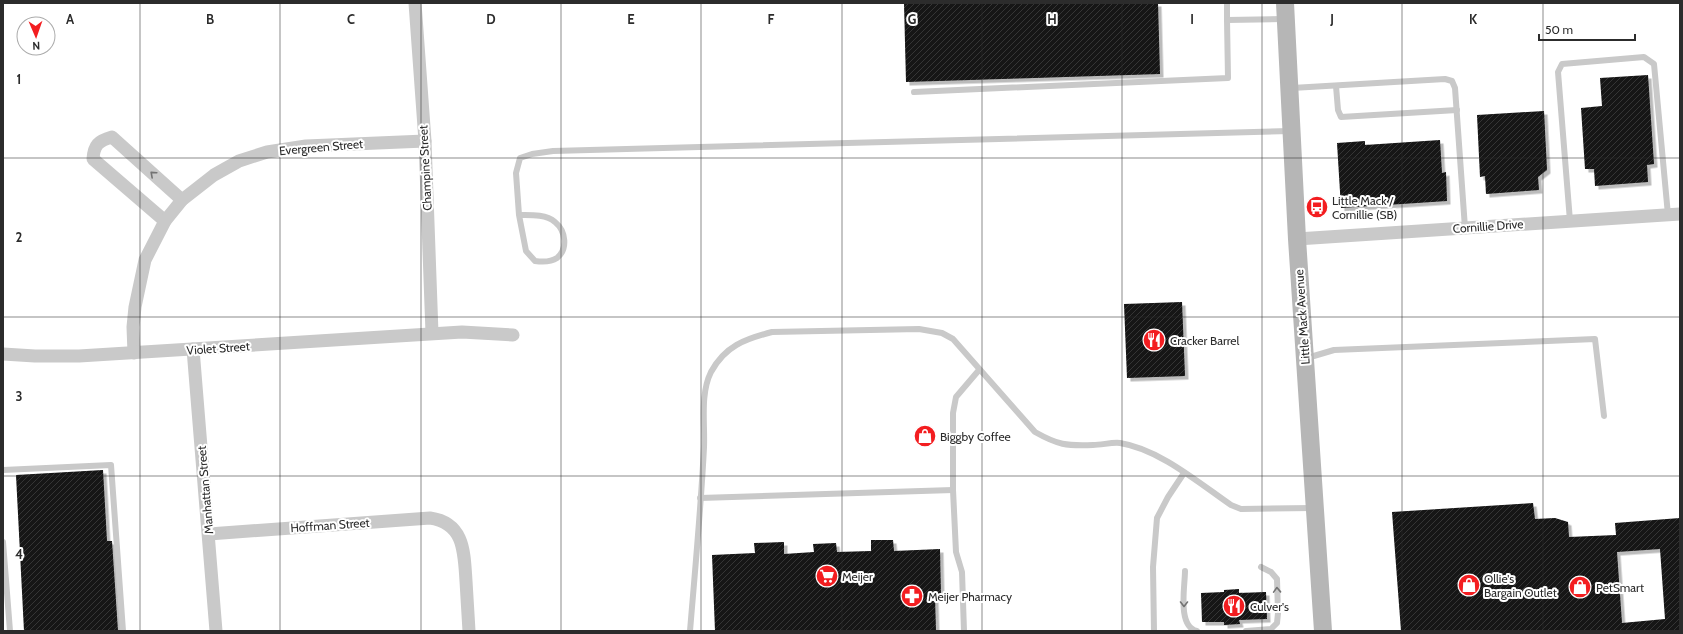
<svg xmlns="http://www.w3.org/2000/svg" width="1683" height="634" font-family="Cabin,sans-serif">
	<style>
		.building { fill: url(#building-hatch); fill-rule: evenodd; filter: url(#shadow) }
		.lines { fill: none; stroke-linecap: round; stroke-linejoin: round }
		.lane { stroke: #c9c9c9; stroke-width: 6 }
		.street { stroke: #c9c9c9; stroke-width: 13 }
		.secondary { stroke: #b6b6b6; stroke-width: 18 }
		.oneway { stroke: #737373 }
		.grid { fill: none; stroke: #2c2c2c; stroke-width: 1; stroke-opacity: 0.55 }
		.labels { text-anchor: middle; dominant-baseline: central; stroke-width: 4; stroke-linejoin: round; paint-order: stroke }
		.street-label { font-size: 12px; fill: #2c2c2c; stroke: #fff }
		.poi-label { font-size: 12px; fill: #2c2c2c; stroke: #fff; text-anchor: start }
		.grid-label { font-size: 13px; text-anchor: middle; font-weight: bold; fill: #2c2c2c; stroke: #fff; stroke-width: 4; stroke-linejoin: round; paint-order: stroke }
	</style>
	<defs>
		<pattern id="building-hatch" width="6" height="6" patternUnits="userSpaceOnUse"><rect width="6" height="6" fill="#131313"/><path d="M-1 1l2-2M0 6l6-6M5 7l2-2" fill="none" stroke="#363636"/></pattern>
		<filter id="shadow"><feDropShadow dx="3.5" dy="3.5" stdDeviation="0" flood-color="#0004"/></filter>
	</defs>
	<rect width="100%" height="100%" fill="#fff"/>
	<g class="building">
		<path d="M904,3h254l2,71 -254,8z"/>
		<path d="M1648,75l6,89 -7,1 1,17 -53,4 -1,-17h-9l-4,-61 21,-2 -2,-28z"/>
		<path d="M1544,111l3,59 -9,7 1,13 -53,4 -1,-18 -5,1 -3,-62z"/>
		<path d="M1440,140l2,33 4,-1 1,29 -106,7 -4,-65 28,-2v4z"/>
		<path d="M1182,302l3,74 -58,2 -3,-74z"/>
		<path d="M103,470l4,71h5l6,90h-94l-8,-156z"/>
		<path d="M1533,503l2,16 20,-1 13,4 1,15 47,-2 -1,-12 65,-5v113h-279l-9,-119zM1660,549l5,70 -43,4 -5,-71z"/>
		<path d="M871,540h22l1,11 46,-2 1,47 -6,1 1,34h-221l-3,-76 43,-2 -1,-10 30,-1v12l30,-2 -1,-8 23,-1 1,9 34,-1z"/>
		<path d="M1239,589v4l27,-1 1,27 -28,1 1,4 -16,1v-3h-22l-1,-29 23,-1v-2z"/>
	</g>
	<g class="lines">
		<g class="lane">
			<path d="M1227,3v17l57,-1"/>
			<path d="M1336,86l2,24 3,7 116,-7"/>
			<path d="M1292,88l153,-9 7,2 3,7 10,140"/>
			<path d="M914,92l314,-14 -1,-58"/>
			<path d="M519,215c11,0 27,-1 36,7 11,9 13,27 2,36 -6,4 -15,4 -22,3l-9,-10 -7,-36 -3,-42 4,-15 12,-4 21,-3 737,-20"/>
			<path d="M1570,221l-12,-149 4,-8 82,-7 10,7 14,151"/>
			<path d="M1307,358l27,-8 261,-11 9,77"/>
			<path d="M3,470l108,-5 12,166"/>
			<path d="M700,498l253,-8"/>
			<path d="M3,542l7,89"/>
			<path d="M1185,571c0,15 -8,56 12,60"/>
			<path d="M690,631c5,-61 11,-123 14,-184 1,-24 -4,-53 7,-75 14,-26 34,-33 61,-40l147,-3 23,4 11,6 82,93c23,13 31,14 58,13 9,0 19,-3 27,-2 39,6 79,40 111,62l10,4 72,-1"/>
			<path d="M964,631l-2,-59 -6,-20 -3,-62v-77l3,-16 23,-27"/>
			<path d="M1154,631l-1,-64 4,-49 11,-21 16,-24"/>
			<path d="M1246,631l25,-2 6,-6 1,-10 -1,-34 -6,-7 -10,-5"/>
		</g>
		<g class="street">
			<path d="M415,3l10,138 7,192"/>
			<path d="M165,221l-72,-62c1,-14 5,-18 19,-22l70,63"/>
			<path d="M1297,239l383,-25"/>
			<path d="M193,349l23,282"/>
			<path d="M134,353l-1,-26 2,-20 10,-47 20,-39 17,-21 32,-25 25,-14 28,-9 39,-6 119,-5"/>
			<path d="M3,354l32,2h44l383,-24 51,3"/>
			<path d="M209,534l221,-16c35,5 34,35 36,63 1,17 2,33 3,50"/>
		</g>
		<path class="secondary" d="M1285,3l12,236 26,392"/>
	</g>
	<defs><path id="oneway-chevron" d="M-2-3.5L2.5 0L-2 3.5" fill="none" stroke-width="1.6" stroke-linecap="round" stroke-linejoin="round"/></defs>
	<g class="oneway">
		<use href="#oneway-chevron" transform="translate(153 174) rotate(-138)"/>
		<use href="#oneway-chevron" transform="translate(1277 590) rotate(-92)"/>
		<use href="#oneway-chevron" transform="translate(1184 604) rotate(90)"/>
	</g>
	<path class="grid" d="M140,3v628M280,3v628M421,3v628M561,3v628M701,3v628M842,3v628M982,3v628M1122,3v628M1262,3v628M1402,3v628M1543,3v628M3,158h1677M3,317h1677M3,476h1677"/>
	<defs>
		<g id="bus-disc" transform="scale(1.15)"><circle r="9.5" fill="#f31d20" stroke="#fff"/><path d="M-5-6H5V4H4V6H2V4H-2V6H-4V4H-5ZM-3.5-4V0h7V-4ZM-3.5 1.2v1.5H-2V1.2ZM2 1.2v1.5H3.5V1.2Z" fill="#fff"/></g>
		<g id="restaurant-disc" transform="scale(1.15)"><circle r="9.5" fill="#f31d20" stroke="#fff"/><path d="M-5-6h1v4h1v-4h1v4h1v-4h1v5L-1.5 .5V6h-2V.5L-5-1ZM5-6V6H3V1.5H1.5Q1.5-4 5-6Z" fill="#fff"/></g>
		<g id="shop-disc" transform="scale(1.15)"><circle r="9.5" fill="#f31d20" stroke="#fff"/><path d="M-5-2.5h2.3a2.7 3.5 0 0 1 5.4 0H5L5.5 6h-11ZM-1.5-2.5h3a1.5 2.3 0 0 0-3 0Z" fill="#fff"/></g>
		<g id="supermarket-disc" transform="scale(1.15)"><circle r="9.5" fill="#f31d20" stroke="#fff"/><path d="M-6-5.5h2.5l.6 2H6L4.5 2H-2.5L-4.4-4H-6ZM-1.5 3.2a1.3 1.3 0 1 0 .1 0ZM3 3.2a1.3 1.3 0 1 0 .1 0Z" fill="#fff"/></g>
		<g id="pharmacy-disc" transform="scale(1.15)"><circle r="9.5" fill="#f31d20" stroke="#fff"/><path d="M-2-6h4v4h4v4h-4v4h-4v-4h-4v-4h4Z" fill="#fff"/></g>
	</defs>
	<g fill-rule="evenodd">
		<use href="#bus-disc" x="1317" y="207"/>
		<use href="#restaurant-disc" x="1154" y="340"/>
		<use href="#shop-disc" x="925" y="436"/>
		<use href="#supermarket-disc" x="827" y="576"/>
		<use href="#shop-disc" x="1469" y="585"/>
		<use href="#shop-disc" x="1580" y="587"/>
		<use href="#pharmacy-disc" x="912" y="596"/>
		<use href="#restaurant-disc" x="1234" y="606"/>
	</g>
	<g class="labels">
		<g class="street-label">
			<text transform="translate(321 147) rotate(-5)">Evergreen Street</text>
			<text transform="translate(425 168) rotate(-93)">Champine Street</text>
			<text transform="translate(1488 226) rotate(-4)">Cornillie Drive</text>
			<text transform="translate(1302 317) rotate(-94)">Little Mack Avenue</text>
			<text transform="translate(218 348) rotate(-4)">Violet Street</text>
			<text transform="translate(205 490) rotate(-95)">Manhattan Street</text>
			<text transform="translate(330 525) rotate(-4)">Hoffman Street</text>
		</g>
		<g class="poi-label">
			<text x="1332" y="200">Little Mack /<tspan x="1332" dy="14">Cornillie (SB)</tspan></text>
			<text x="1170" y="340">Cracker Barrel</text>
			<text x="940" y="436">Biggby Coffee</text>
			<text x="842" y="576">Meijer</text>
			<text x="1484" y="578">Ollie's<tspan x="1484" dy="14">Bargain Outlet</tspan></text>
			<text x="1596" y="587">PetSmart</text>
			<text x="928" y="596">Meijer Pharmacy</text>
			<text x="1250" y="606">Culver's</text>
		</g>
	</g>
	<g class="grid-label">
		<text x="70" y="24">A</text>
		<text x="210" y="24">B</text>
		<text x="351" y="24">C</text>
		<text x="491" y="24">D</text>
		<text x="631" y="24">E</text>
		<text x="771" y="24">F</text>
		<text x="912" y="24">G</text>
		<text x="1052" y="24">H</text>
		<text x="1192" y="24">I</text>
		<text x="1332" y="24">J</text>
		<text x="1473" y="24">K</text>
		<text x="19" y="84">1</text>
		<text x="19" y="242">2</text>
		<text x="19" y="401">3</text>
		<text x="19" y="559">4</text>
	</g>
	<rect width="1683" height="634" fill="none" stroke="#2c2c2c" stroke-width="8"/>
	<g transform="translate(36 36) rotate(178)"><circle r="19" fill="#ffffff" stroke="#ababab"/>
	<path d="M0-3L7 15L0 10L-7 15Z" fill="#f31d20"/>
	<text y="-6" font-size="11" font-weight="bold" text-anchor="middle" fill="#2c2c2c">N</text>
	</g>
	<path d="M1539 34v6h96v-6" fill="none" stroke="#2c2c2c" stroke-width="2"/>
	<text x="1545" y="34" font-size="12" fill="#2c2c2c" stroke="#ffffff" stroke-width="3" paint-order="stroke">50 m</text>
</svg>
